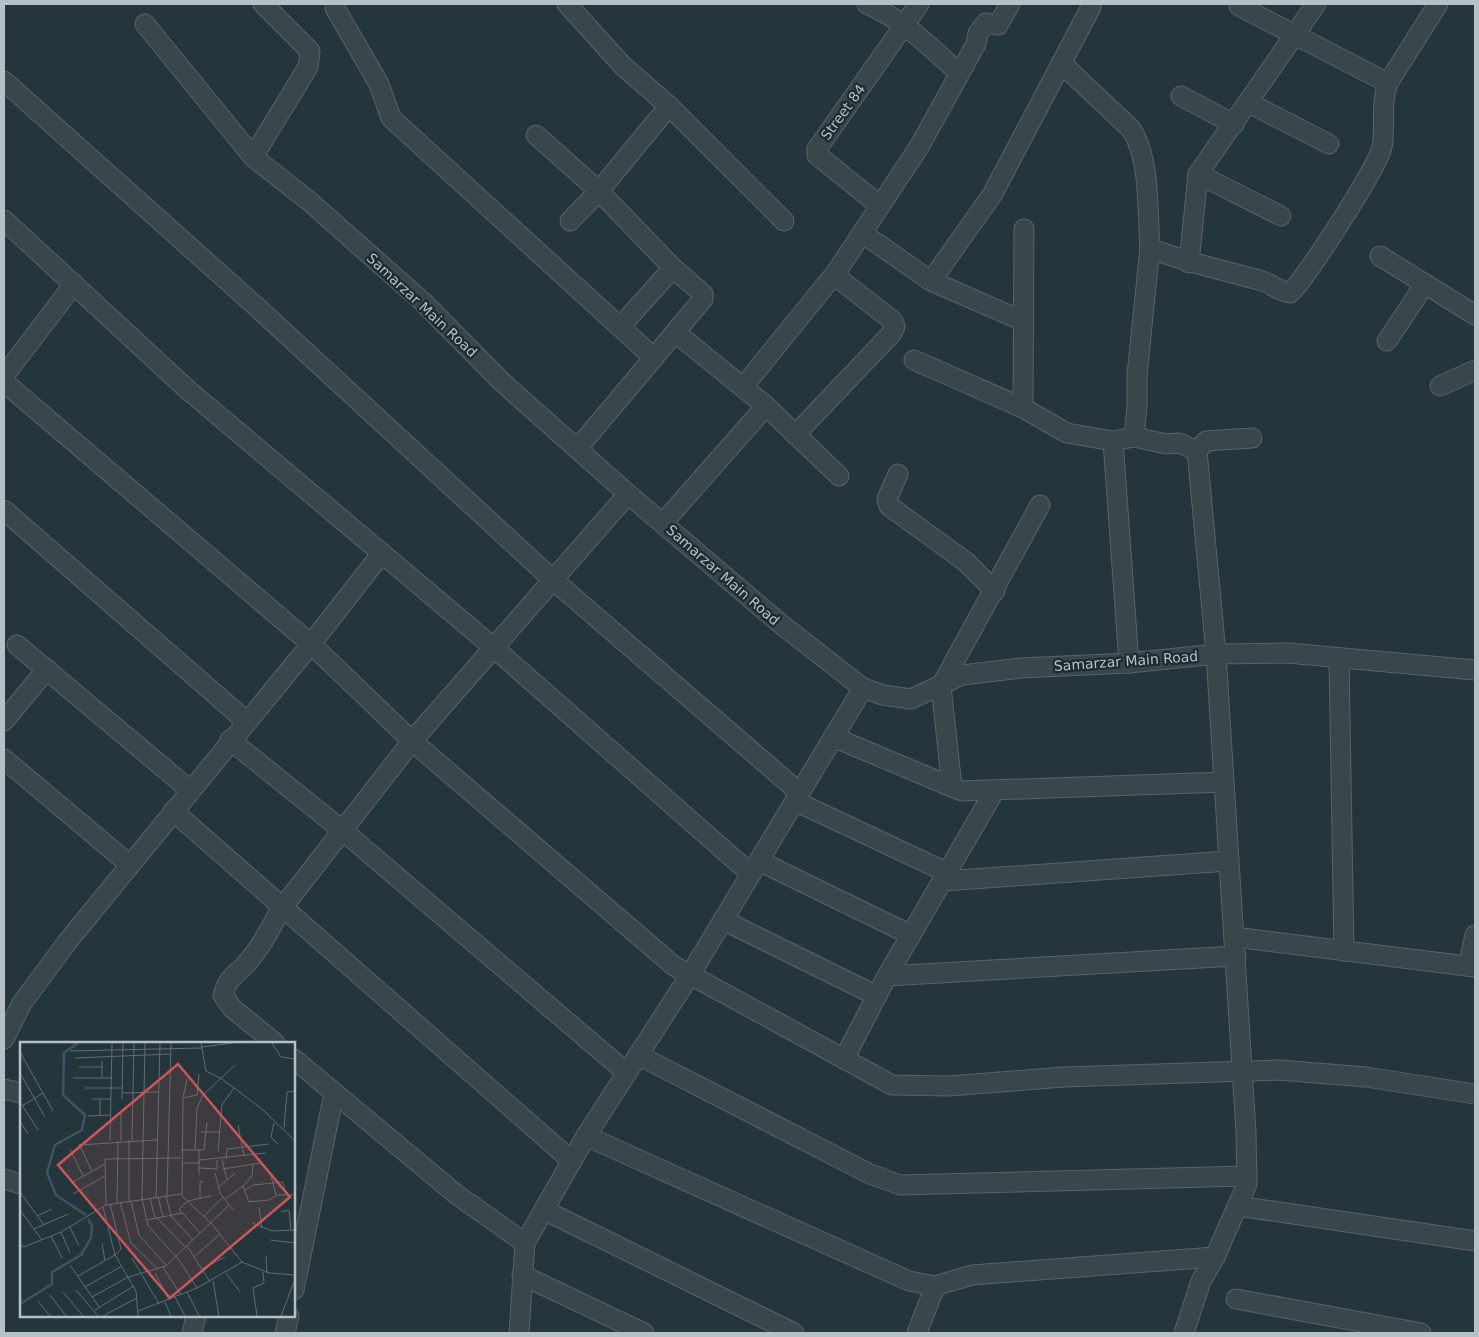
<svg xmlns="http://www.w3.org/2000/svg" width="1479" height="1337" font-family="'DejaVu Sans',sans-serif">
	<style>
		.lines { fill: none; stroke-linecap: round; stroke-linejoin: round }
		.minor-casing { stroke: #57646a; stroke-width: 21 }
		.minor { stroke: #39464c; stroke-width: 19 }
		.labels { text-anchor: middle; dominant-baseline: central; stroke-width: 4.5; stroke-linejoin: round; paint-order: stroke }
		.street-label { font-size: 14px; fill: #b5c1c7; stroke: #1e2b31 }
		.inset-river { fill: none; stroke: #3a5662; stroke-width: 2.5 }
		.inset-road { fill: none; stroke: #5f6d74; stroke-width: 1 }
		.view { fill: #cc5658; fill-opacity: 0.15; stroke: #cc5658; stroke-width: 2.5 }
		.inset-edge { fill: none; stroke: #b5c1c7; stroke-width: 2.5 }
	</style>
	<rect width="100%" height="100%" fill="#25353c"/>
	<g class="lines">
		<g class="minor-casing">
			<g id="minor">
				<path d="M335,4v4l44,76 12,34 263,240"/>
				<path d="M567,4l56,62 46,40 115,115"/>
				<path d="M867,4c37,16 63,43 92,69"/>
				<path d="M1239,6l149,77"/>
				<path d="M145,24l108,133 56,44 114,101 79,80 126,112 154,131 81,63 20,7 28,4 51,-24 59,-7 108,-5 87,-9 72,-1 187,17"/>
				<path d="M1061,63l70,66c20,30 16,84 19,119"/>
				<path d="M4,81l255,228 293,270 248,214"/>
				<path d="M1181,96l53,28"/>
				<path d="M1249,103l80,41"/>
				<path d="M536,135l63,56 74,77 30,26v5l-126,150"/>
				<path d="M253,157l55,-90 2,-16 -47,-47"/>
				<path d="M1198,174l83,42"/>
				<path d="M879,205l-62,-50v-6l102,-145"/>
				<path d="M4,220l184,170 305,257 258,227"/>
				<path d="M570,221l29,-30 70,-85"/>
				<path d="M862,233l69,48 92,40"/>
				<path d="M1380,256l95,59"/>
				<path d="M1189,263l9,-89 118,-170"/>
				<path d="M931,281l61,-86 99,-188"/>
				<path d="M620,327l53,-59"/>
				<path d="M676,333l90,73 73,70"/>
				<path d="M1387,341l38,-57"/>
				<path d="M914,360l109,48 44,25 46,8 21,-4 32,7 13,-1 18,8"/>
				<path d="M4,376l70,-92"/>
				<path d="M4,382l307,262 101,97 262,225 218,119 57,1 115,-9 215,-7 87,7 109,17"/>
				<path d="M1440,386l35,-16"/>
				<path d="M743,387l94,-116 82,-124 57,-103 2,-11 8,-10 12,2 12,-21"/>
				<path d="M1023,408l1,-179"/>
				<path d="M795,435l97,-102 3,-7 -2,-5 -59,-46"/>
				<path d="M1134,437l3,-30v-32l13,-127c36,15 74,22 112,33 10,3 16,10 28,12 15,-13 89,-128 92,-146 4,-22 -2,-43 6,-64l50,-79"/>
				<path d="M1113,441l16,222"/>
				<path d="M898,474l-11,25 2,7 77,56 29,29"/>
				<path d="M1040,505l-99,181 11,101 10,4 262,-9"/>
				<path d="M4,510l242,211"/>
				<path d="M663,523l103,-117"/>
				<path d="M17,645l173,145"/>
				<path d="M1339,659l5,292"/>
				<path d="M4,721l43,-52"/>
				<path d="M833,737l119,50"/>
				<path d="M230,740l112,90 285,243"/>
				<path d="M4,759l126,106"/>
				<path d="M795,801l153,72"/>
				<path d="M173,811l399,350"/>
				<path d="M759,861l152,74"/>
				<path d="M944,881l284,-20"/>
				<path d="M723,920l154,76"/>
				<path d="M1234,937l241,30"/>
				<path d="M1468,966l7,-31"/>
				<path d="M887,976l349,-20"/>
				<path d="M4,1039l18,-36 46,-62 243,-297 71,-91"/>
				<path d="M275,1043l-43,-35 -9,-13c6,-19 10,-17 22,-30 15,-16 25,-35 34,-53l133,-171 216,-247"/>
				<path d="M638,1055l232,119 30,11 347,-9"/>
				<path d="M294,1059l163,136 68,48"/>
				<path d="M844,1059l43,-83 108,-186"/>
				<path d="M4,1089l17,4"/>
				<path d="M586,1136l323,145 26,5 37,-11 243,-18"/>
				<path d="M4,1179l17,5"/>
				<path d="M1238,1206l237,35"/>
				<path d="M544,1210l250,123"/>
				<path d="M522,1275l122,58"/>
				<path d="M294,1290l40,-197"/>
				<path d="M1236,1299l185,34"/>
				<path d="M192,1333l4,-17"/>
				<path d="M285,1333l4,-17"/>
				<path d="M519,1333l6,-90 61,-107 104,-161 173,-287"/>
				<path d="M917,1333l18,-47"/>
				<path d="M1184,1333l17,-52 14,-24 32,-73 -1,-52 -30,-478 -19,-203 9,-10 46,-3"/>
			</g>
		</g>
		<use href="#minor" class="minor"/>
	</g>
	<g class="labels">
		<g class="street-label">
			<text transform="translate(843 112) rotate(-54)">Street 84</text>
			<text transform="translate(422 305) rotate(43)">Samarzar Main Road</text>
			<text transform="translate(723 575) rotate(41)">Samarzar Main Road</text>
			<text transform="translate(1126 661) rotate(-4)">Samarzar Main Road</text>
		</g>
	</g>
	<g transform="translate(20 1042)">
		<rect width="275" height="275" fill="#25353c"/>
		<path class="inset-river" d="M58,1l-14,10 -1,42 22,20 -3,15 -27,15 -8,28 9,22 30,20M0,262l32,-20v-12l29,-17 10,-17 1,-12 -4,-7"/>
		<path class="inset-road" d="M125,1l-3,155 6,28 31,34 18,28M181,1l5,28 16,8 40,30 33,32M252,1l9,14 14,2M182,5l31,-4M50,9l132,-3M0,10l33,59M55,16l96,-4M82,19v17M59,25h23M0,31l25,44M53,36h39M167,37l-4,19 -1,98 29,27 31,39 27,11 26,2M65,46h37M102,51l36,-1M163,56l14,-3 2,-21M72,57h19M102,57l1,-56M0,60l18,28M2,64l21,-13M101,72v27M80,73v-16M68,74l22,-1M0,79l8,13M254,81l-3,14 7,7M218,83l6,31M264,86l3,-36 8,-1M181,90h18M109,98v61M112,98l2,-97M90,99l2,-98M59,102l13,27M59,103l78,-5M50,107l13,27M161,108h23l3,-28M175,108l2,-42 6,-13 32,-30M198,109l4,-46 12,-17M202,117l5,21M206,117l1,-10 42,-5M179,118l67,-7M161,121h19M179,126l18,1v-9M203,127l37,-6M195,131l5,20 13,17M179,133v-25M251,134l5,19M51,141l34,-19M223,144l9,-10 1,-12M199,145l16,-14M224,149l9,-6 30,-3 3,12M0,150l24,33M53,152l32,-18M146,154l5,19M147,154l4,-153M138,155l5,20M130,156l5,20M136,156l4,-155M180,156v-16l3,-1M205,157l18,-13 6,16 20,-2 8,-5h18M111,159l8,34 27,30M100,160l11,41 26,25M97,161l1,-62M90,162l11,45 -6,6 21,36 2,25M86,163l-1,-46 76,-1M239,165l3,21M0,168l22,30M261,170l8,-2 2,20M150,173l23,25M17,174l15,-7M184,174l19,-19M137,176l28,29M127,178l35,-7M232,181l20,8 23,-1M50,185l9,19M14,187l34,-15M41,190l9,21M180,191l-21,-24 9,-8 23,-5M31,194l11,22M250,198l25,3M82,201l3,18M0,202l4,3 37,-15 45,-27 75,-11M167,204l23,36M246,214l1,17M174,215l26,-23M112,216l27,46M50,223l29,42M143,225l18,28M182,227l23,-12M135,231l14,27M206,231l14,19M58,234l37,-21 -12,-48M193,239l6,35M65,245l37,-21M56,248l22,26M43,250l20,24M167,250l12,24M30,253l16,21M72,255l36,-20 38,-11 62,-60M155,255l10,19M18,259l12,15M145,260l6,14M75,268l39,-24M118,269l59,-23 45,-26M83,274l34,-18M237,274l-4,-28 11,-5 -1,-11M261,274l14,-37"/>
		<path class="view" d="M158,22l112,133 -120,101 -112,-133z"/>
		<rect width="275" height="275" class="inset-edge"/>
	</g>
	<rect width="1479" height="1337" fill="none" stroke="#b5c1c7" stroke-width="10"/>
</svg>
